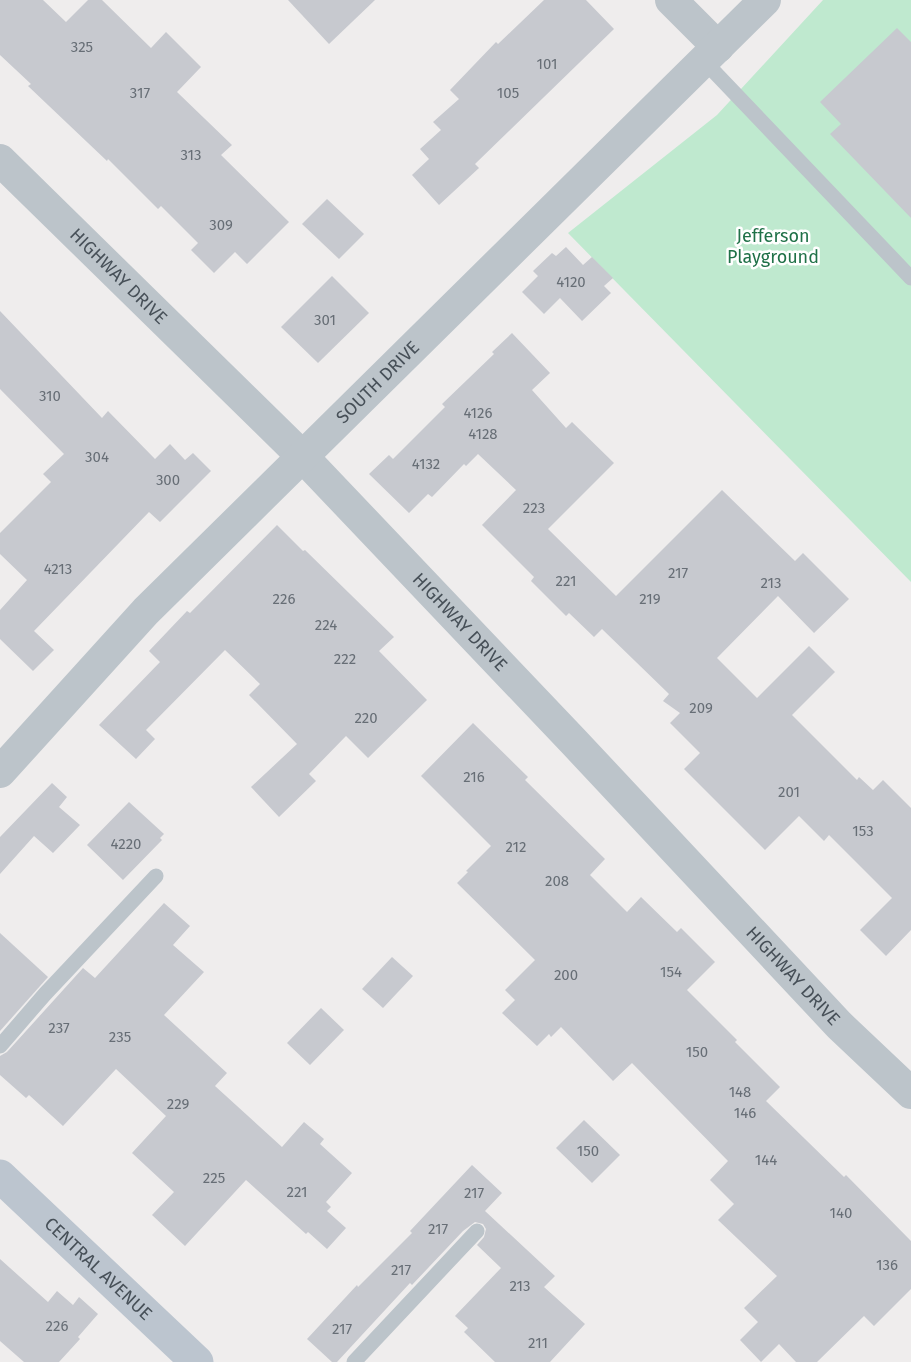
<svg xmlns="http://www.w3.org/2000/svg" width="911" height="1362" font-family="'Fira Sans',sans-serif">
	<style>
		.green { fill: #bfe9cf }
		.building { fill: #c7c9cf }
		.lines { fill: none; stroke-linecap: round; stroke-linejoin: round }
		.lane { stroke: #bcc4ca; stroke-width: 15 }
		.street { stroke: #bcc4ca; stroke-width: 32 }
		.secondary { stroke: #bcc5cf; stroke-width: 33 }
		.labels { text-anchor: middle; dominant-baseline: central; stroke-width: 5; stroke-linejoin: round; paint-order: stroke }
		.number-label { font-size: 15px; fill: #676e76 }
		.park-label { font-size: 18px; fill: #207148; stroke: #fff }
		.street-label { font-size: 18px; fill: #475058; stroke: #fff }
	</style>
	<rect width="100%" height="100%" fill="#efeded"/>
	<path class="green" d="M823,0h88v582l-343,-349 149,-118z"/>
	<g class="building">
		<path d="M0,0h43l23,22 22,-22h14l49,48 15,-16 35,35 -24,25 55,53 -11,10 68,67 -42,42 -12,-12 -21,21 -23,-23 7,-7 -37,-37 -3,3 -50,-50 -1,2 -59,-56 -20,-19 3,-2 -31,-29z"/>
		<path d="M288,0h87l-46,44z"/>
		<path d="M544,0h42l28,29 -139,135 4,4 -40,37 -27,-30 17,-16 -9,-10 21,-19 -8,-8 26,-23 -9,-9 46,-48 2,2z"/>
		<path d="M897,28l14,14v176l-81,-84 11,-10 -21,-22z"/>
		<path d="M327,199l37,35 -25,25 -37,-35z"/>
		<path d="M566,247l17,18 9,-8 21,21 -9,8 7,7 -29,28 -22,-23 -16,16 -22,-22 16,-16 -5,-5 19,-18 4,3z"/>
		<path d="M332,276l37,37 -51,50 -37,-36z"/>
		<path d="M0,311l102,107 6,-7 47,48 15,-15 15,16 8,-7 18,18 -51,51 -11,-10 -115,119 20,19 -21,21 -33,-32v-29l27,-30 -27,-26v-21l51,-51 -8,-8 21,-20 -64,-65z"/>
		<path d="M512,333l38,40 -18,17 34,38 6,-6 42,41 -66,66 68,67 106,-106 73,71 8,-8 46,46 -35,34 -36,-37 -61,62 40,40 52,-52 26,26 -43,43 65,65 2,-3 14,13 10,-10 28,28v122l-25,26 -26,-26 32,-32 -63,-63 -5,6 -25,-25 -34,34 -81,-81 16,-16 -30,-30 10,-10 -17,-12 6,-7 -67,-65 -8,8 -25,-24 -3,3 -35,-35 3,-4 -52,-52 34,-35 -38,-36 -12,12 -2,-2 -32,33 -4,-3 -19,19 -40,-39 20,-19 4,4 52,-52 -3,-3 52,-50 -2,-2z"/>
		<path d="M277,525l26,26 2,-1 89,87 -15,14 48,49 -59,58 -22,-22 -37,38 7,7 -37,36 -28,-30 46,-43 -48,-49 11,-11 -35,-34 -79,80 9,9 -19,20 -37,-34 61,-63 -11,-11 38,-40 3,2z"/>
		<path d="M473,723l55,54 -3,3 80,79 -15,16 37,37 14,-15 36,35 4,-4 34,34 -28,28 50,50 -2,2 45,45 -14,14 78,76 2,-2 65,66v48l-37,37 -10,-10 -47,46h-21l-17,-18 -18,18 -21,-22 18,-18 -14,-14 33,-32 -59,-56 16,-16 -24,-24 18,-19 -96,-98 -19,18 -52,-54 -10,10 -2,-3 -12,12 -35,-33 13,-13 -10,-10 30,-30 -78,-77 11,-11 -2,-1 25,-25 -70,-70z"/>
		<path d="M52,783l15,14 -8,10 21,18 -27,28 -19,-17 -34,38v-37z"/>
		<path d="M129,802l35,32 -4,4 2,2 -39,40 -36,-35z"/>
		<path d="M164,903l26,23 -17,19 31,27 -40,43 63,58 -12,13 67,61 22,-25 20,17 -4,5 32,29 -26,29 5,5 -4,4 19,17 -19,21 -19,-17 -2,2 -60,-54 -61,66 -33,-31 22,-23 -42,-39 34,-37 -50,-47 -53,57 -34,-31 -3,3 -26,-23v-19l7,-4 76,-84 12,10z"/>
		<path d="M0,933l48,44 -48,54z"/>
		<path d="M392,957l21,19 -30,32 -21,-19z"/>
		<path d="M321,1008l23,22 -34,35 -23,-22z"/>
		<path d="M584,1120l36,35 -28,28 -36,-35z"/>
		<path d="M472,1165l30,28 -17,18 70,65 -11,11 41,37 -35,38h-55l-31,-30 4,-4 -13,-12 46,-48 -24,-23 7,-8 2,-8 -3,-5 -8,-2 -12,9 -51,54 -2,-2 -73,79h-5l-25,-23 50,-54 1,2 54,-54 -2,-2z"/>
		<path d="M0,1259l48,43 9,-11 16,14 6,-8 19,17 -20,23 2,2 -21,23h-35l-24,-21z"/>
	</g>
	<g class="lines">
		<g class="lane">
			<path d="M703,60l208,218"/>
			<path d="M0,1046l45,-52 111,-118"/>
			<path d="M354,1362l123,-131"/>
		</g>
		<g class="street">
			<path d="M671,0l47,47"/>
			<path id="s1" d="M0,160l302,296 272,286 265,283 72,68"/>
			<path id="s2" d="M0,772l146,-161 619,-611"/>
		</g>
		<path class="secondary" id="s3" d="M0,1176l197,186"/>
	</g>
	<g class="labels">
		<g class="number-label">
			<text x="82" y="47">325</text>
			<text x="547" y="64">101</text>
			<text x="140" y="93">317</text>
			<text x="508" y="93">105</text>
			<text x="191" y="155">313</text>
			<text x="221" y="225">309</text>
			<text x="571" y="282">4120</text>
			<text x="325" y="320">301</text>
			<text x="50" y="396">310</text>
			<text x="478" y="413">4126</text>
			<text x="483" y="434">4128</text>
			<text x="97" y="457">304</text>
			<text x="426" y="464">4132</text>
			<text x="168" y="480">300</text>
			<text x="534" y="508">223</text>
			<text x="58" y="569">4213</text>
			<text x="678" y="573">217</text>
			<text x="566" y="581">221</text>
			<text x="771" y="583">213</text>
			<text x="284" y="599">226</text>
			<text x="650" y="599">219</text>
			<text x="326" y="625">224</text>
			<text x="345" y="659">222</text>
			<text x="701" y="708">209</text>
			<text x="366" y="718">220</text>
			<text x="474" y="777">216</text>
			<text x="789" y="792">201</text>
			<text x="863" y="831">153</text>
			<text x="126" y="844">4220</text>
			<text x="516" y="847">212</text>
			<text x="557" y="881">208</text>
			<text x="671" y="972">154</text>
			<text x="566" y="975">200</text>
			<text x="59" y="1028">237</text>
			<text x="120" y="1037">235</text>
			<text x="697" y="1052">150</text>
			<text x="740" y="1092">148</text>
			<text x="178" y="1104">229</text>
			<text x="745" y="1113">146</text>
			<text x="588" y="1151">150</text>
			<text x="766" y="1160">144</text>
			<text x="214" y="1178">225</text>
			<text x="297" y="1192">221</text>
			<text x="474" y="1193">217</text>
			<text x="841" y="1213">140</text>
			<text x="438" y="1229">217</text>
			<text x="887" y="1265">136</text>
			<text x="401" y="1270">217</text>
			<text x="520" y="1286">213</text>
			<text x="57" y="1326">226</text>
			<text x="342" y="1329">217</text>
			<text x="538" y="1343">211</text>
		</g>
		<g class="park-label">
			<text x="773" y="236">Jefferson<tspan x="773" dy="21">Playground</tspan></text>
		</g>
		<g class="street-label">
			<text stroke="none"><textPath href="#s1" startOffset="166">HIGHWAY DRIVE</textPath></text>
			<text stroke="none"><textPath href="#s2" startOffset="543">SOUTH DRIVE</textPath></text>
			<text stroke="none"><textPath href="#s1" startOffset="652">HIGHWAY DRIVE</textPath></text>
			<text stroke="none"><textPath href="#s1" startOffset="1138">HIGHWAY DRIVE</textPath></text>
			<text stroke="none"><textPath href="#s3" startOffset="135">CENTRAL AVENUE</textPath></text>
		</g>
	</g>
</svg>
